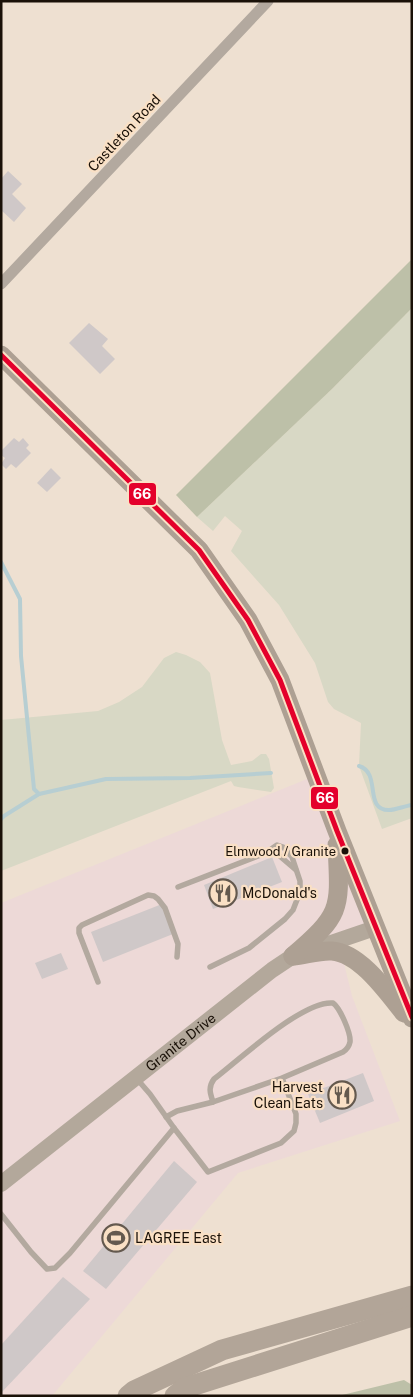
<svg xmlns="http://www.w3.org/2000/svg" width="413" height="1397" font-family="'Public Sans',sans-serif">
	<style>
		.commercial { fill: #edd9d7 }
		.green { fill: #d8d8c5 }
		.forest { fill: #bdc0a8 }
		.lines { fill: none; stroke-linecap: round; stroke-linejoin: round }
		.stream { stroke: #b7ced2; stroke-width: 4 }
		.building { fill: #cfc8c8 }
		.lane { stroke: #b3a99f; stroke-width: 5.5 }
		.street { stroke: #b3a99f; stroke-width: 11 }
		.secondary { stroke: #b3a89b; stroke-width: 16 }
		.primary { stroke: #ada093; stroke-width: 19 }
		.highway { stroke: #b2a598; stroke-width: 21 }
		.bus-1-casing { stroke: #fae0c5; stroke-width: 9 }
		.bus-1 { stroke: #e4002b; stroke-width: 5 }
		.bus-dot { fill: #1a1108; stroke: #fae0c5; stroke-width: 2 }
		.labels { text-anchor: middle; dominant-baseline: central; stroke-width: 4.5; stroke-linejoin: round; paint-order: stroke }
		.bus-label { font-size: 13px; fill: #1a1108; stroke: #fae0c5; text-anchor: end }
		.street-label { font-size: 14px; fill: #1a1108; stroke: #fae0c5 }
		.poi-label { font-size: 14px; fill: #1a1108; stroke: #fae0c5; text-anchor: start }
		.line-badge { stroke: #fae0c5; stroke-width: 2 }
		.badge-label { font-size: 14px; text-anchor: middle; font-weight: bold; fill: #fff }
	</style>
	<rect width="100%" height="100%" fill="#eee0d1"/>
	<path class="commercial" d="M312,777l61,157 -33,13 12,49 48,125 -162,52 -186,223h-51v-493z"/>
	<g class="green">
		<path d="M412,308v510l-30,11 -23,-63 2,-43 -27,-14 -6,-7 -13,-39 -36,-58 -48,-54 11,-20 -17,-15 -12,15 -16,-14 135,-128z"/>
		<path d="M176,652l10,3 14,7 10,11 12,67 9,25 21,-4 9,-7h5l3,5 5,29 -3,4 -33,-5 -4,-1 -3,-5 -230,90v-151l97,-9 21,-9 23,-15 22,-29z"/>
	</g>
	<g class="forest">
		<path d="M412,259v49l-80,81 -135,128 -21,-22z"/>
		<path d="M404,1380l8,5v11h-74z"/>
	</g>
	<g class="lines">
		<g class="stream">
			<path d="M1,562l19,37 1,57 13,133 5,5"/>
			<path d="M359,766c23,7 4,44 30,44 7,0 15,-4 23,-5"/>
			<path d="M1,819l3,-3 35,-22 67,-15 84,-1 81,-5"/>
		</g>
	</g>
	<g class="building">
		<path d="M8,171l14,13 -10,10 14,14 -12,14 -13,-12v-31z"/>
		<path d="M89,323l19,16 -6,7 13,13 -15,15 -31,-31z"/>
		<path d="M14,438l5,4 4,-4 6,7 -3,3 5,5 -15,15 -5,-4 -5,5 -5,-5 4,-6 -4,-3v-4z"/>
		<path d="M51,468l10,10 -14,14 -10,-9z"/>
		<path d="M272,857l10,25 -69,27 -9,-24z"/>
		<path d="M162,904l11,30 -70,28 -12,-30z"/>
		<path d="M61,953l7,16 -26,10 -7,-16z"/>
		<path d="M363,1073l11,28 -54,22 -12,-29z"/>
		<path d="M174,1161l23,21 -91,107 -23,-18z"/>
		<path d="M63,1277l27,22 -89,94v-48z"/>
	</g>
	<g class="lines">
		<g class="lane">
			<path d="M178,887l93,-36 4,1 21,18"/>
			<path d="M210,967l39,-19 36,-29 8,-9 7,-18v-11l-8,-24 -9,-10 -6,-2 -10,7"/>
			<path d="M98,982l-19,-49v-5l3,-3 66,-30 6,1 4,3 7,9 13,36 -1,13"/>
			<path d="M166,1117l11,-6 36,-9"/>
			<path d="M174,1128l34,44 73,-29 13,-12 2,-8v-9l-14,-36 61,-26c3,-2 6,-5 7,-10 1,-9 -10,-34 -17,-39 -30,-3 -94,57 -119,76 -6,8 -4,14 -1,23l69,-24"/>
			<path d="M1,1214l30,38 16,17 8,-1 15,-15 104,-125 -24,-34 -13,-15"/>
		</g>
		<path class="street" d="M1,284l267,-283"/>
		<path class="secondary" id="s1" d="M1,1184l271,-214 21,-14 82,-28"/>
		<g class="primary">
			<path d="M1,355l198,195 49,70 32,60 57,151 75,187"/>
			<path d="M293,956c12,-1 27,-6 39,-5 28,2 55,41 72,62"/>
			<path d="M293,956c50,-43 47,-47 44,-111"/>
		</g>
		<g class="highway">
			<path d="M128,1396l6,-5 88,-41 190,-54"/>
			<path d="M175,1396l10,-8 227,-72"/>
		</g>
		<g class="bus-1-casing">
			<path id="bus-1" d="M1,355l198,195 49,70 32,60 57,151 75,186"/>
		</g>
		<use href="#bus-1" class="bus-1"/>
	</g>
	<defs>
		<g id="restaurant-ring" transform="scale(1.4375)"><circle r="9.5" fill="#fae0c5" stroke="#64594e" stroke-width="1.5"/><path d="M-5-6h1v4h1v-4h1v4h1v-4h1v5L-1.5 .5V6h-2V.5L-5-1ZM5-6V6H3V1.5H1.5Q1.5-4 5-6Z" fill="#64594e"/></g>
		<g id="stadium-ring" transform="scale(1.4375)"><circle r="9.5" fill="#fae0c5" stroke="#64594e" stroke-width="1.5"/><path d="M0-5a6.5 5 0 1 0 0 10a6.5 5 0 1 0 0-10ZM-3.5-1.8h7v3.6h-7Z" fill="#64594e"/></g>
	</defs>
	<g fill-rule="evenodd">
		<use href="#restaurant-ring" x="223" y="893"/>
		<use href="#restaurant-ring" x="342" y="1095"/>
		<use href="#stadium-ring" x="116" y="1238"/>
	</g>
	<circle class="bus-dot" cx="345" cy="851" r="4.5"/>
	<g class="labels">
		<g class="bus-label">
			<text x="336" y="851">Elmwood / Granite</text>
		</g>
		<g class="street-label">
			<text transform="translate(124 133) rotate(-47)">Castleton Road</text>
			<text stroke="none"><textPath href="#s1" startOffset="229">Granite Drive</textPath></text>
		</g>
		<g class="poi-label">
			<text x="242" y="893">McDonald's</text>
			<text x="323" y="1087" text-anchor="end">Harvest<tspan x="323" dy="16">Clean Eats</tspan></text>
			<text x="135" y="1238">LAGREE East</text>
		</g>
	</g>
	<g class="line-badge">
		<rect x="128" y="482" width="29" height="24" rx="5" fill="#e4002b"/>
		<rect x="310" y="786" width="29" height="24" rx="5" fill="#e4002b"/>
	</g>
	<g class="badge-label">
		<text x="142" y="499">66</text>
		<text x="325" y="803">66</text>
	</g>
	<rect width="413" height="1397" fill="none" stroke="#1a1108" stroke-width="5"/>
</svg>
